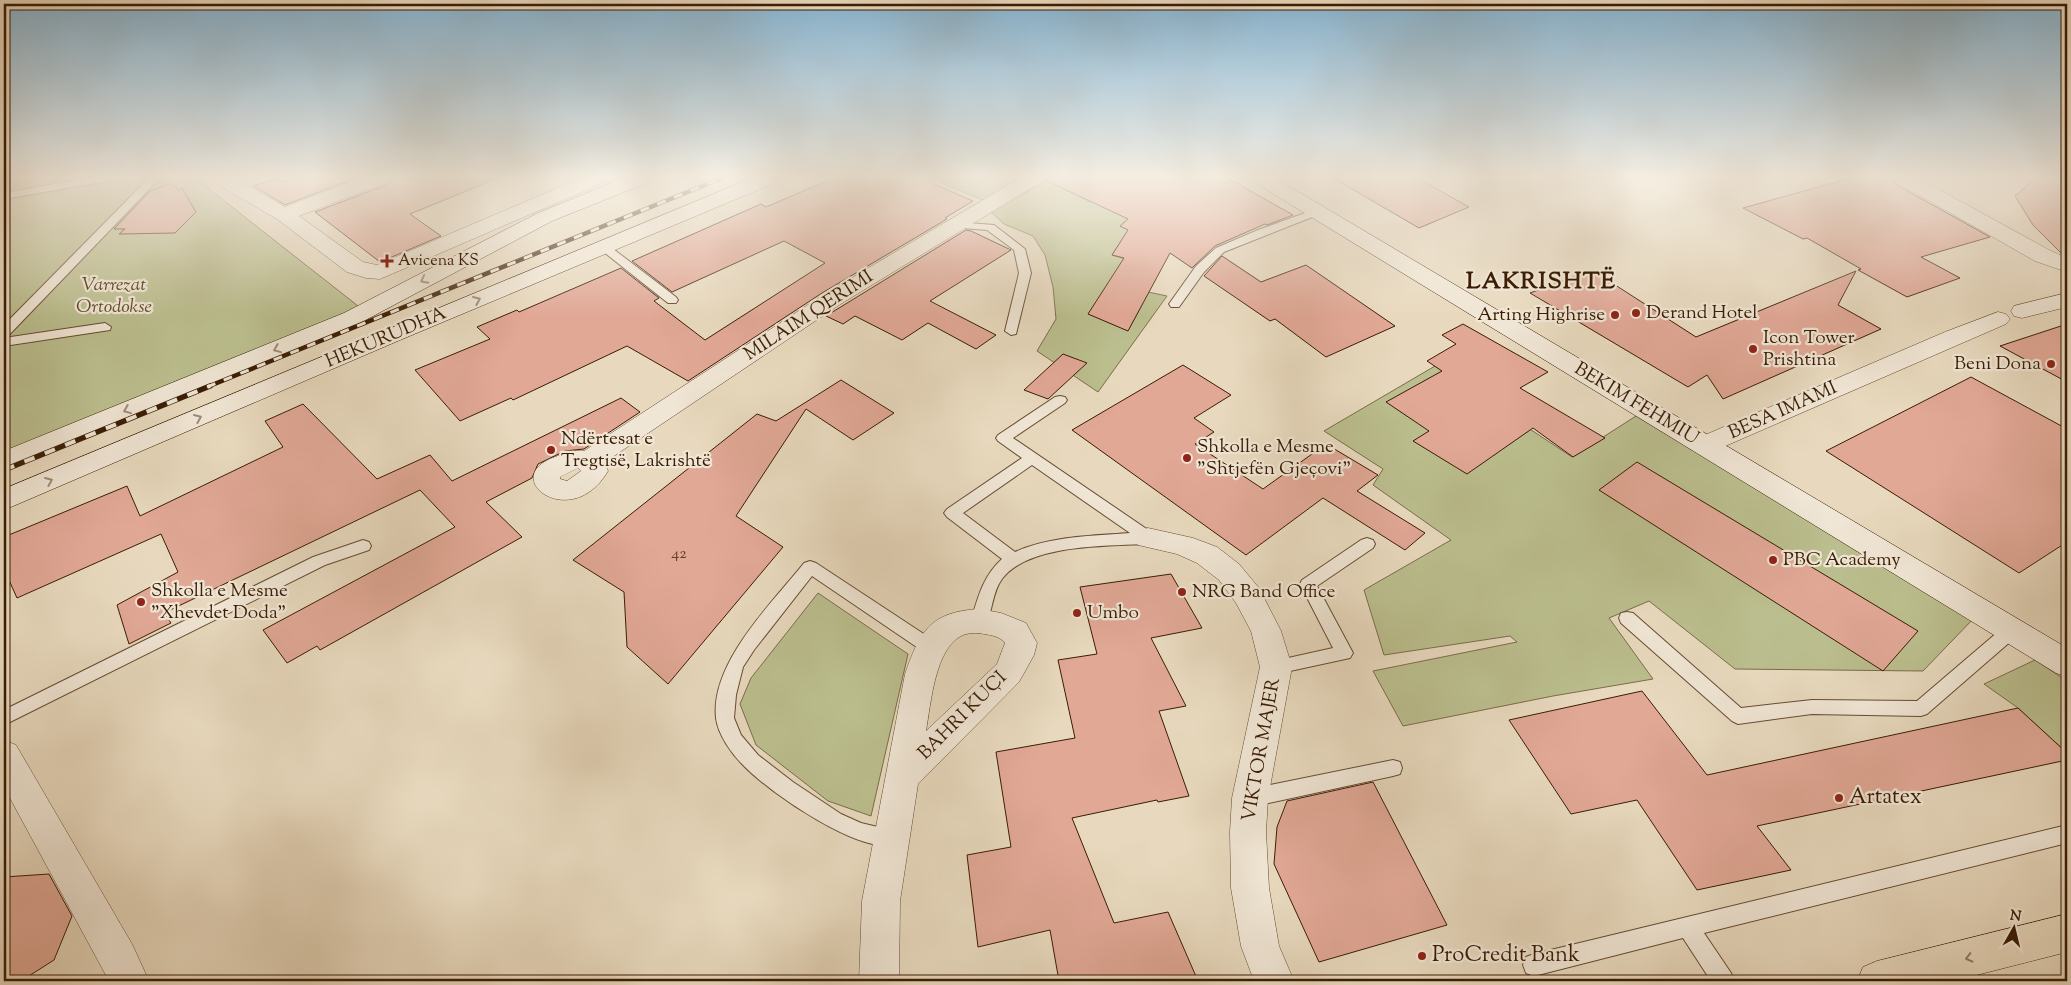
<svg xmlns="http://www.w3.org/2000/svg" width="2071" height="985" font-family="'Sorts Mill Goudy',serif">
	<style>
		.green { fill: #bbbe8e; stroke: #7a6d49 }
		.building { fill: #e1a896; stroke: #3a1c04 }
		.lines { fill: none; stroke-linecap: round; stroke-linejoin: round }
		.service-casing { stroke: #664b32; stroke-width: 2 }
		.minor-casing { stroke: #664b32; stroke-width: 1 }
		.tertiary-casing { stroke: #664b32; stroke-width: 1 }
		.secondary-casing { stroke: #3a1c04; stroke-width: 1 }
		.primary-casing { stroke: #3a1c04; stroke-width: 1 }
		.service { fill: #f0e6d5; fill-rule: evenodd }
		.minor { fill: #f0e6d5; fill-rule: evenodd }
		.tertiary { fill: #f0e6d5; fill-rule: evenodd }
		.secondary { fill: #f0e6d5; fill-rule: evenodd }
		.primary { fill: #e8d9be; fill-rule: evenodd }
		.rail-far1-casing { stroke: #3a1c04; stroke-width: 4.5 }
		.rail-casing { stroke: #3a1c04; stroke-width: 5.5 }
		.rail-far1 { stroke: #f0e6d5; stroke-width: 3; stroke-dasharray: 9; stroke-linecap: butt }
		.rail { stroke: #f0e6d5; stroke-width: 4; stroke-dasharray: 11; stroke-linecap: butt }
		.oneway { stroke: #9e8b77 }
		.oneway2 { stroke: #917a61 }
		.poi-dot { fill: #8f2418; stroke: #f0e6d5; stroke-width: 2 }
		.labels { text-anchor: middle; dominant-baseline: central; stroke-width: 4.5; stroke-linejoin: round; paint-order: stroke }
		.far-poi-label { font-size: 16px; fill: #3a1c04; stroke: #f0e6d5; text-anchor: start }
		.number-label { font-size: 16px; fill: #643f28 }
		.park-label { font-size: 19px; font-style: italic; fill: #614d2d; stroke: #f0e6d5 }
		.poi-label { font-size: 19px; fill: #3a1c04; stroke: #f0e6d5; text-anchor: start }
		.street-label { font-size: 19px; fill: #3a1c04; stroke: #f0e6d5 }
		.near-poi-label { font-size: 22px; fill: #3a1c04; stroke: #f0e6d5; text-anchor: start }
		.district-label { font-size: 24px; font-weight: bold; letter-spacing: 1px; fill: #3a1c04; stroke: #f0e6d5 }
	</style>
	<rect width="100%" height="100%" fill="#e8d9be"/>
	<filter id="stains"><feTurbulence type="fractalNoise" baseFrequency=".004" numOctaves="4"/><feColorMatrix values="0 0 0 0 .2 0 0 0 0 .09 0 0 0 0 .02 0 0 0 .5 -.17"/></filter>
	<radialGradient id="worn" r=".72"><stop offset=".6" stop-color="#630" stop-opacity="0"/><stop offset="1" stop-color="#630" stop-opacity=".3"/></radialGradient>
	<g class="green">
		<path d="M13,178h182l172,135 -363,144v-277z"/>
		<path d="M929,178h96l-42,22z"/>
		<path d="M1047,181l44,21 46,10 -17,14 8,4 -16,25 14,4 22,33 19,4 -69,96 -61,-41 19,-32 -3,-32 -8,-32 -12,-19 -29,-12 -14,-13z"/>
		<path d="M1435,366l137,91 64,-41 338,202 -51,53 -188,-2 -86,-68 -40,17 44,61 -100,17 -150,30 -30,-55 144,-29 -7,-6 -126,19 -20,-65 87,-50 -78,-55 10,-16 -59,-38z"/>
		<path d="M818,593l90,61 -37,162 -43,-15 -72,-56 -16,-41 11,-26z"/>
		<path d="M2035,660l32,21v72l-49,-45 -34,-24z"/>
	</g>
	<g class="building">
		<path d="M294,178h62l-71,27 -32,-19 23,-7 8,3z"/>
		<path d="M393,178h102l1,1 -86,35 31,22 -61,26 -65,-50 74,-28z"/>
		<path d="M834,178h86l53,23 -28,17 2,1 -125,74 -134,88 -61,-35 -114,54 -2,-2 -51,23 -45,-51 75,-31 -13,-12 40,-17 2,2 102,-44 38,30 -5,3 51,39 120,-77 -41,-22 -112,51 -40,-31 129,-57 5,3z"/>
		<path d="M1046,178h170l9,5 6,-3 62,35 -26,10 -2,-1 -50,22 -23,22 -22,-15 -42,78 -40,-17 36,-56 -12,-3 16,-25 -8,-4 8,-7 -83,-39z"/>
		<path d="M1333,178h84l52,29 -50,21z"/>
		<path d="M1851,178h40l4,6 95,53 -69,20 39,21 -53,19 -49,-27 3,-1 -54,-31 -4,1 -60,-31z"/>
		<path d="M2036,178h31v78l-6,-3 -28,-28 -18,-29z"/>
		<path d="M172,183l6,7 4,-2 14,24 -21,21 -56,1 6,-5h-11l36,-38z"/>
		<path d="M966,230l5,1 40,19 -81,51 66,34 -20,14 -48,-26 -26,17 -47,-24 -12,8 -17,-8z"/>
		<path d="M1222,256l39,26 45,-17 89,61 -69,31 -51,-38 -5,2 -66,-45z"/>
		<path d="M1592,270l104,67 160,-66 -18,34 43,24 -158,70 -16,-24 -19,12 -158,-94z"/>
		<path d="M1463,324l85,48 -28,16 85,50 -32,19 -40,-29 -66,46 -54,-33 16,-10 -43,-29 56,-31 -15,-10 29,-17 -14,-9z"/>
		<path d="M2067,324v58l-67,-36z"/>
		<path d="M1063,354l24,9 -39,36 -24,-9z"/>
		<path d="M1183,365l48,30 -37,23 20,14 -19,12 68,45 63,-45 52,31 -21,16 68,42 -20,17 -82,-52 -77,57 -174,-125z"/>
		<path d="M1971,377l96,52v113l-48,31 -193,-122z"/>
		<path d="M841,380l53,33 -41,27 -47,-31 -70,107 47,31 -115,137 -41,-37 -3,-55 -51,-32 184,-146 19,7z"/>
		<path d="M621,398l19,14 -56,37 -19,2 -27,13 -6,14 -46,24 36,35 -202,113 -3,-4 -30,17 -24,-33 192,-103 -35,-37 -256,123 7,10 -42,21 -12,-39 61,-33 -17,-38 -144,64 -13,-29v-32l123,-51 13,30 143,-69 -18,-26 38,-17 74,75 53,-24 22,26z"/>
		<path d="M1637,462l281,169 -35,40 -284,-181z"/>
		<path d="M1171,574l31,54 -51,10 35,68 -27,5 30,85 -31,6 -1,-2 -85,18 42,105 54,-11 30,69h-139l-9,-51 -72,17 -11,-92 44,-8 -15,-95 79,-14 -17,-78 39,-6 -17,-67z"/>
		<path d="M1642,691l65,84 311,-67 49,45v7l-310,66 34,44 -94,20 -60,-90 -66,14 -62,-94z"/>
		<path d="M1373,782l74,143 -128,37 -45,-98 3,-37 10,-26z"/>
		<path d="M49,874l23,42 -18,44 -33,21h-17v-104z"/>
	</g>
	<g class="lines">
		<g class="service-casing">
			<g id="service">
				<path d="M88,178h25l-5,3 -104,18v-6z"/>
				<path d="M149,178h11l-151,157 -5,1v-11z"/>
				<path d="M1316,209l6,3 -2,2 -96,38 -20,20 -25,35h-8l-2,-3 27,-38 20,-18 42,-18z"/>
				<path d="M954,222l40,3 31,24 6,24 -15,61 -5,1 -6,-4 14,-58 -5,-23 -27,-20 -37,-3 -2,-2z"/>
				<path d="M604,244l4,1 68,52 2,3 -2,3h-8l-68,-54 -2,-2z"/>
				<path d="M105,323l6,4 -1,3 -106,16v-8z"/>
				<path d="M1060,396l5,1 2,3 -2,3 -52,35 141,96 2,4 -2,4 -6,2c-40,2 -120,0 -146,35 -10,13 -9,32 -17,47l-6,2 -6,-2 -2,-5c7,-24 12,-45 31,-62l-55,-42 -3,-4 3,-4 75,-51 -24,-17 -2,-3 2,-3 57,-38zM1032,465l98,68c-37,3 -80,3 -115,19l-52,-39z"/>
				<path d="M1367,538l6,2 2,4 -2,4 -56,38 36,67 -3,5 -74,16 -6,-2 -3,-5 3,-5 63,-14 -33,-64 2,-4 59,-40z"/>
				<path d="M363,540l6,2 2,4 -2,4 -44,15 -321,160v-15l309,-153z"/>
				<path d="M810,561l6,2 120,79 3,5 -3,5 -6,2 -6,-2 -112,-76 -58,74 -11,17 -7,28 -2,23 7,17 17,20 35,27 48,32 20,9 38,9 3,6 -3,6c-36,14 -130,-52 -155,-78 -12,-12 -26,-31 -28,-48 -6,-55 57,-116 88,-155z"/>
				<path d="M1627,612l6,1 108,95 71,-8 105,1 89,-76 6,-2 6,2 2,5 -2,5 -91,79 -6,2 -109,-2 -74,10 -6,-3 -111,-98 -2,-5 2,-5z"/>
				<path d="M1393,760l7,2 2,6 -2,6 -7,2 -143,31 -7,-3 -3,-6 3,-6 7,-3z"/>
				<path d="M2067,825v18l-363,90 27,40 3,8h-23l-28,-43 -149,38 -8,-3 -3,-8 3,-8 8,-3z"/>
			</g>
		</g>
		<g class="minor-casing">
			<g id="minor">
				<path d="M210,178h25l50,29 77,-29h29l-3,4 -89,34 64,46 14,3 204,-87h27l-3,4 -225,97 -14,-1 -19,-6 -70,-53 -64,-37z"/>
				<path d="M1020,178h24l-3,4 -202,123 -234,157 3,9c-37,63 -111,6 -53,-14 8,-3 20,-8 29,-6l239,-156zM578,468l3,3 -14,10 -7,-2v-2z"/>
				<path d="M1893,178h25l133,73 16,7v14l-32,-11 -139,-79z"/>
				<path d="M2067,293v14l-45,11 -8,-2 -3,-5 3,-5z"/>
				<path d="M1998,312l8,2 4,5 -4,5 -283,123c-8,8 -14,9 -25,6l-4,-6 11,-12 240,-103z"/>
				<path d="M1148,528l45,10 24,9 22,17 20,24 22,43 11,36 -24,131 -2,34 3,56 10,58 15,35h-40l-13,-35 -10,-58 -1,-56 2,-34 28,-131 -9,-36 -15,-28 -17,-23 -22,-17 -20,-9 -39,-9 -4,-7 4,-7z"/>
				<path d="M979,609l22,4 25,10 11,20 -3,12 -15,27 -101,102 -18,117 -1,80h-40l3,-80 43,-227c15,-43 25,-62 74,-65zM979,633c9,2 20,2 26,10l-8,21 -71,67c5,-28 9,-84 37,-96 5,-2 11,-2 16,-2z"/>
			</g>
		</g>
		<g class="tertiary-casing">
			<path id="tertiary" d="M4,740l12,5 116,199 17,37h-40l-105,-194z"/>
		</g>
		<g class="secondary-casing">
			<g id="secondary">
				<path d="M624,178h28l-3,4 -97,39 -192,102 -356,147v-19l340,-138 194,-100z"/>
				<path d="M752,178h28l-3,4 -377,158 -396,170v-21z"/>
				<path d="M1251,178h24l792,470v29l-11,-4 -802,-491z"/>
			</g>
		</g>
		<g class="primary-casing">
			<path id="primary" d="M2067,914v38l-114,29h-96l6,-14 14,-6z"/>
		</g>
		<use href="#service" class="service"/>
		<use href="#minor" class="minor"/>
		<use href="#tertiary" class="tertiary"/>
		<use href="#secondary" class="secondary"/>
		<use href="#primary" class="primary"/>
		<g class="rail-far1-casing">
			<path id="rail-far1" d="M207,387l515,-209"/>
		</g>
		<g class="rail-casing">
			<path id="rail" d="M4,470l206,-84"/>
		</g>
		<use href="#rail-far1" class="rail-far1"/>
		<use href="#rail" class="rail"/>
	</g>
	<defs><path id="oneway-chevron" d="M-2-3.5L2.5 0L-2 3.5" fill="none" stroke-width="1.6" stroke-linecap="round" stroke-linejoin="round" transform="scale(1.25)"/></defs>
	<g class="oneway">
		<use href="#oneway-chevron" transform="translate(424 280) rotate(152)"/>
		<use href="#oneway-chevron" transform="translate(477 300) rotate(-23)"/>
		<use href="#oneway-chevron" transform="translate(277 349) rotate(158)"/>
		<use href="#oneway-chevron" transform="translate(127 410) rotate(158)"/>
		<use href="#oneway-chevron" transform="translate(198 418) rotate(-23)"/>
		<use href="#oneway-chevron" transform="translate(49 481) rotate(-23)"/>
	</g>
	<use class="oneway2" href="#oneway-chevron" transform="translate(1969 958) rotate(166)"/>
	<linearGradient id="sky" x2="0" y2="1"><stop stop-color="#88b6d4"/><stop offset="0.56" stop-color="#f5eee2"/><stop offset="1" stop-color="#f5eee2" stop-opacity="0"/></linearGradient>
	<rect width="2071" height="316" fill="url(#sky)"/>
	<g class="poi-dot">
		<path d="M384.5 253.5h5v5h5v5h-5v5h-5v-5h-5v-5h5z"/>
		<circle cx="1636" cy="313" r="5"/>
		<circle cx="1615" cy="315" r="5"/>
		<circle cx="1753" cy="349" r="5"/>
		<circle cx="2051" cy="364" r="5"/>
		<circle cx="551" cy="450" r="5"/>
		<circle cx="1187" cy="458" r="5"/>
		<circle cx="1773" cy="560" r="5"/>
		<circle cx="1182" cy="592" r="5"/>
		<circle cx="141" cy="602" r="5"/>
		<circle cx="1077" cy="613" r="5"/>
		<circle cx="1839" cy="798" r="5"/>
		<circle cx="1422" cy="956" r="5"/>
	</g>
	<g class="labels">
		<g class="far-poi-label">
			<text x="398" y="261">Avicena KS</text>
		</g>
		<g class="number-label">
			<text x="679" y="554">42</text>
		</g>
		<g class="park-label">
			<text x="114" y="285">Varrezat<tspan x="114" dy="22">Ortodokse</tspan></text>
		</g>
		<g class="poi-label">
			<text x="1646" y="313">Derand Hotel</text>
			<text x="1605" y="315" text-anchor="end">Arting Highrise</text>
			<text x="1763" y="338">Icon Tower<tspan x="1763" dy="22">Prishtina</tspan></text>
			<text x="2041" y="364" text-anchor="end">Beni Dona</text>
			<text x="561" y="439">Ndërtesat e<tspan x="561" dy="22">Tregtisë, Lakrishtë</tspan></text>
			<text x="1197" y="447">Shkolla e Mesme<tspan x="1197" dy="22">"Shtjefën Gjeçovi"</tspan></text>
			<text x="1783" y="560">PBC Academy</text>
			<text x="151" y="591">Shkolla e Mesme<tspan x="151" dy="22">"Xhevdet Doda"</tspan></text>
			<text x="1192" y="592">NRG Band Office</text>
			<text x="1087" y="613">Umbo</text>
		</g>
		<g class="street-label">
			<text transform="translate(809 316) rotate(-33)">MILAIM QERIMI</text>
			<text transform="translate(386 338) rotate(-23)">HEKURUDHA</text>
			<text transform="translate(1636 404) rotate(31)">BEKIM FEHMIU</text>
			<text transform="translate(1783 411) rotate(-24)">BESA IMAMI</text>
			<text transform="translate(963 716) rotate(-45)">BAHRI KUÇI</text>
			<text transform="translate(1262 750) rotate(-80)">VIKTOR MAJER</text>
		</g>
		<g class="near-poi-label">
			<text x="1849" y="798">Artatex</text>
			<text x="1432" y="956">ProCredit Bank</text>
		</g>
		<g class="district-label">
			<text x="1541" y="282">LAKRISHTË</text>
		</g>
	</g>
	<rect width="2071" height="985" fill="none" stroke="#e8d9be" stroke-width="20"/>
	<rect x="5" y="5" width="2061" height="975" fill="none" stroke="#3a1c04" stroke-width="2.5"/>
	<rect x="10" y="10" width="2051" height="965" fill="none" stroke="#3a1c04"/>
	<g transform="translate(2014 928) rotate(8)" stroke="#f0e6d5" stroke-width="4" paint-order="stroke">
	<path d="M0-4L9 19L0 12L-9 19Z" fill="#3a1c04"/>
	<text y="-8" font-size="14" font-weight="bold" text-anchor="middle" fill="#3a1c04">N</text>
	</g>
	<rect width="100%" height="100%" filter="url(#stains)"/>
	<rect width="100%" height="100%" fill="url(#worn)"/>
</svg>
